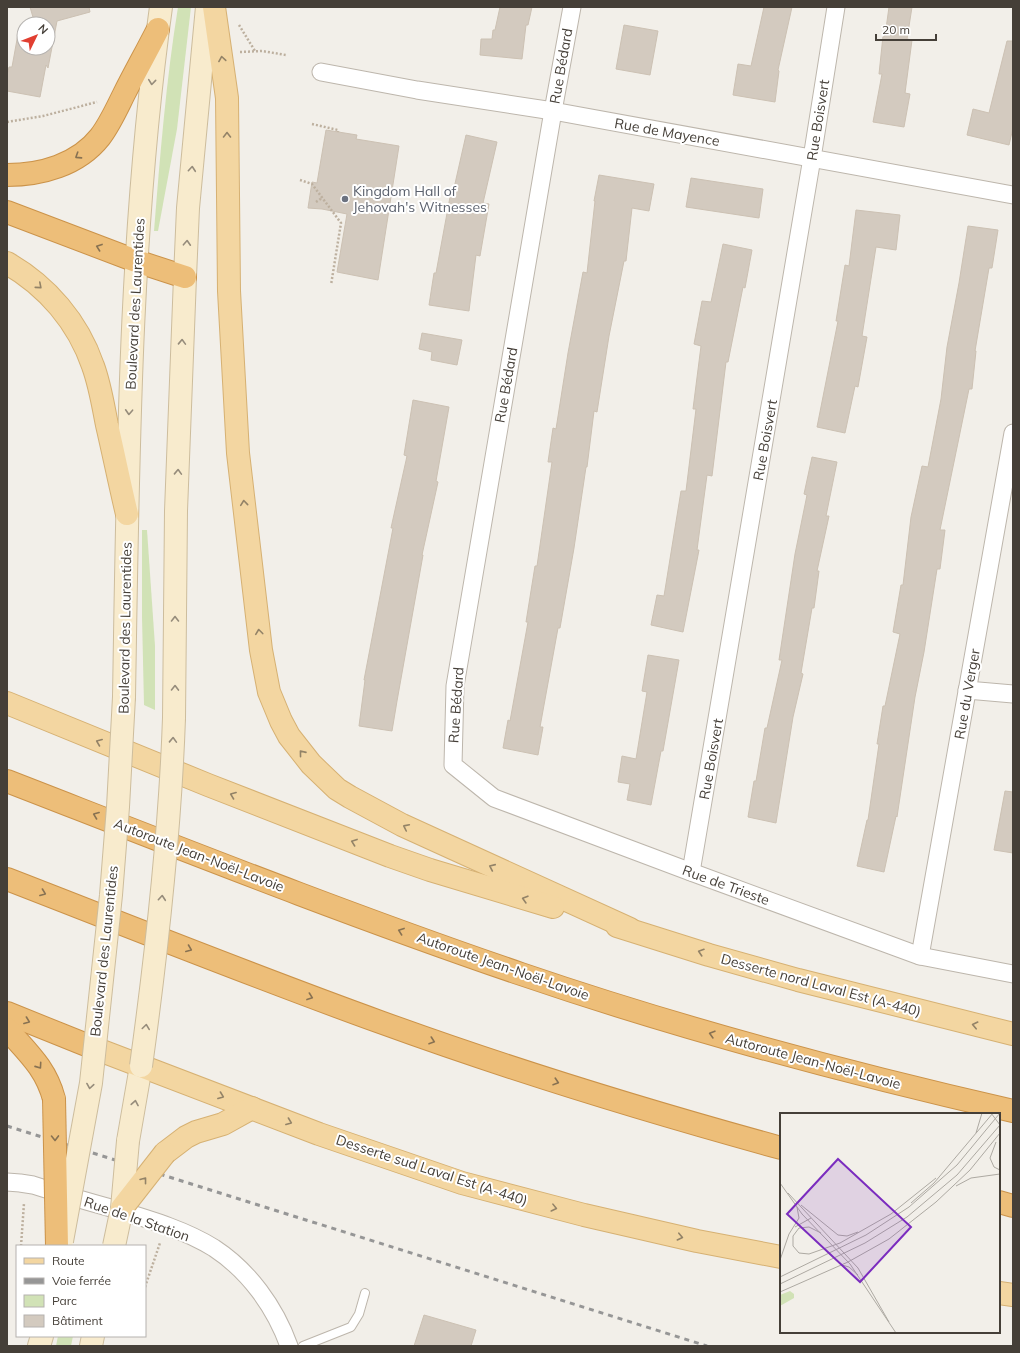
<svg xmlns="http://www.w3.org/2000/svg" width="1020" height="1353" font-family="Mulish,sans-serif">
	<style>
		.green { fill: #d1e2b6 }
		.building { fill: #d3cabf; stroke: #ccc1b3 }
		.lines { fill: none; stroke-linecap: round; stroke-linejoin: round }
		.service-casing { stroke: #bdb6ac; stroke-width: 10 }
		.minor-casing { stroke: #bdb6ac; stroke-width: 19 }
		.secondary-casing { stroke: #cdbd9d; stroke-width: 24 }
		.primary-casing { stroke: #d6b173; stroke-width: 24 }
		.motorway-casing { stroke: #cb934a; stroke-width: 24 }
		.path { stroke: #bdb09f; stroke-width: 2.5; stroke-dasharray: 2 2; stroke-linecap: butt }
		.service { stroke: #fff; stroke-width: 8 }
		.minor { stroke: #fff; stroke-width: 17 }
		.secondary { stroke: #f8ebcd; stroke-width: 22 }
		.primary { stroke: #f3d6a1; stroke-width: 22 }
		.motorway { stroke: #edbe79; stroke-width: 22 }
		.rail { stroke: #969696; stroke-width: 3; stroke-dasharray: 5 5; stroke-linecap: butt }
		.secondary-bridge-casing { stroke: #cdbd9d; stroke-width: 24; stroke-linecap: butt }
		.primary-bridge-casing { stroke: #d6b173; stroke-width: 24; stroke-linecap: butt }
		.motorway-bridge-casing { stroke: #cb934a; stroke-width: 24; stroke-linecap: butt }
		.secondary-bridge { stroke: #f8ebcd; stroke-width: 22 }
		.primary-bridge { stroke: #f3d6a1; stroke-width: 22 }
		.motorway-bridge { stroke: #edbe79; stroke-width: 22 }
		.oneway { stroke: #938367 }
		.oneway2 { stroke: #968c7b }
		.oneway3 { stroke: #887252 }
		.worship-dot { fill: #6b7280; stroke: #fff; stroke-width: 1.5 }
		.labels { text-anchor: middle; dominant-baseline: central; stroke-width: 4; stroke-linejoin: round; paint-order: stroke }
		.street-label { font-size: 14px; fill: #453f38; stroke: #fff }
		.worship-label { font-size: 14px; fill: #5b616d; stroke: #fff; text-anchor: start }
		.inset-road { fill: none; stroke: #ada9a2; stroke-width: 1 }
		.view { fill: #7b2cbf; fill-opacity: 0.15; stroke: #7b2cbf; stroke-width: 2 }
		.inset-edge { fill: none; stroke: #453f38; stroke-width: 2 }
	</style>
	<rect width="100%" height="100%" fill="#f2efe9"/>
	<g class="green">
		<path d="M178,7h13l-14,122 -19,102h-4c6,-75 12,-150 24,-224z"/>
		<path d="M142,530h5l8,116v64l-11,-5 -2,-88z"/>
		<path d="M58,1336h15l-2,10h-15z"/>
	</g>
	<g class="building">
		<path d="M30,7h59l1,5 -33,9 -9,47 -2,-3 -6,32 -33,-6v-16l2,-8h3l6,-33 6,1v13h24v-24h-13z"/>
		<path d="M500,7h32l-4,18h-2l-4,34 -42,-4 1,-16h11l1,-9h2z"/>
		<path d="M764,7h28l-14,63 1,1 -4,31 -42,-7 5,-31 13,2z"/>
		<path d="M889,7h23l-5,32 5,1 -7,53 5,1 -6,33 -31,-5 9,-48h-3l4,-38h2z"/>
		<path d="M624,25l34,6 -8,44 -34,-6z"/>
		<path d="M1007,41h6v87l-4,17 -42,-10 6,-26 16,4z"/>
		<path d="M326,130l31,5 -1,4 43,7 -21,134 -41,-8 10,-58 -25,-5 -14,-1 4,-26 5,1z"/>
		<path d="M466,135l31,7 -14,61 6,1 -9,52 -4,-1 -7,56 -40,-6 5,-32h2l14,-76h2z"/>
		<path d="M599,175l55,9 -5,27 -17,-3 -6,53h-2l-15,75 -12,76 -3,-1 -7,56h-1l-12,81 -14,80h-2l-18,99h3l-5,28 -35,-7 5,-28 2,1 18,-99h-2l9,-56h2l15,-104h-4l5,-34 3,1 12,-76 15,-81 4,1 8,-72h-1z"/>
		<path d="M691,178l72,11 -4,29 -73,-11z"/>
		<path d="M856,210l44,5 -4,35 -20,-3 -14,89 5,1 -9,50 -3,-1 -10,47 -28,-6 21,-106h-2l9,-56 4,1z"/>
		<path d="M968,226l30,4 -6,38h-3l-14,83h1l-4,38h-3l-29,141h5l-5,39h-3l-13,83 -9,45 -18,120 -1,-1 -12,56 -27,-6 10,-46h1l11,-76h-2l6,-38h2l15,-72 -7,-2 8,-47h2l8,-68 11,-51 6,1 13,-68 6,-52 12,-64z"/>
		<path d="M723,244l29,6 -7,38 -2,-1 -15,75h-2l-14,114 -5,-1 -10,75h2l-16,82 -32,-7 6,-30 7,1 17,-105h5l10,-82h-3l8,-63 -7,-2 8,-43 9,1z"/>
		<path d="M422,333l40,7 -5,25 -26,-5 1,-8 -13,-3z"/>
		<path d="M413,400l36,7 -13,74 2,1 -16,73h1l-26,146 -5,30 -33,-5 6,-46h-1l29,-152h-2l16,-72 -3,-1z"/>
		<path d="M812,457l25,5 -11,54h3l-12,55h2l-5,37h-2l-11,65 2,1 -10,43 -17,106 -28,-6 6,-36h2l9,-53h2l15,-68h-3l16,-106 12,-59 -3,-1z"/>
		<path d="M648,655l31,5 -16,91h-2l-10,54 -24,-5 3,-16 -12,-2 4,-26 14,3 11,-67 -5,-1z"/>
		<path d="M1005,791l8,1v61l-19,-3z"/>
		<path d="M424,1315l52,15 -5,16h-57z"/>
	</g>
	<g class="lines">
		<g class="service-casing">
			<path id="service" d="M303,1346l48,-19 8,-13 6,-21"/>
		</g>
		<g class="minor-casing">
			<g id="minor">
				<path d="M572,7l-19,104 -98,575 -2,79 41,33 197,74 229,84 93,18"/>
				<path d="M321,72l96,18 136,21 460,84"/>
				<path d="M967,690l46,4"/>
				<path d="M691,872l121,-714 24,-151"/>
				<path d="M920,956l93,-523"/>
				<path d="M7,1182l13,1 13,2c28,9 56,17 85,25 33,10 67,20 96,38 35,23 61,59 75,98"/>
			</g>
		</g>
		<g class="secondary-casing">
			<g id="secondary">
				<path d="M124,697c4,-230 5,-461 37,-690"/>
				<path d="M174,718l2,-207 9,-234 3,-69 19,-201"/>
				<path d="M128,1141l13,-75"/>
				<path d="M39,1346l3,-10"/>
				<path d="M91,1346l2,-10"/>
			</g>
		</g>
		<g class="primary-casing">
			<g id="primary">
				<path d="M214,7l13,91 2,193 9,162 23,197 8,42 12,29 8,15 22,28 26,25 13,8 52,28 228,104"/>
				<path d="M7,263c40,23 71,59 86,103 7,19 10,39 14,59 7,30 13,60 20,89"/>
				<path d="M7,703l201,82 182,71 40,14 123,37"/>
				<path d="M617,926l92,29 89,25 215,54"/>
				<path d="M94,1048l225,86 143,49 122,32 113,26 84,16"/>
				<path d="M165,1153l21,-16 10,-5 27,-8 29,-16"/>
				<path d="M999,1293l14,2"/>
			</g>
		</g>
		<g class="motorway-casing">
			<g id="motorway">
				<path d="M7,175c34,0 71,-10 93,-38 10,-13 17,-29 24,-43 11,-22 23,-43 34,-65"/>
				<path d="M7,212l129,49 49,16"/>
				<path d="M7,781c170,66 341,134 514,193 161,55 326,99 492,137"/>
				<path d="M7,879c124,48 248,98 373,143 132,48 266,89 401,126"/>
				<path d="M7,1013l87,35"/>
				<path d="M7,1029c20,23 39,39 47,70"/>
				<path d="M999,1202l14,4"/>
			</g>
		</g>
		<g class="path">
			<path d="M239,25l16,26"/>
			<path d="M240,52l22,-1 24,4"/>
			<path d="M7,122l36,-6 54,-14"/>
			<path d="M312,124l26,6v2"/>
			<path d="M300,180l12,4 29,39 -10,62"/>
			<path d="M316,202l6,-4"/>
			<path d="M21,1246l3,-43"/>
			<path d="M145,1287l15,-44"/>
		</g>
		<use href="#service" class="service"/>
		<use href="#minor" class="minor"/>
		<use href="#secondary" class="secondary"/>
		<use href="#primary" class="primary"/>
		<use href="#motorway" class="motorway"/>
		<path class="rail" d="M7,1126l700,220"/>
		<g class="secondary-bridge-casing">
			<g id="secondary-bridge">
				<path d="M141,1066c16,-116 29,-232 33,-348"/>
				<path d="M62,1241l29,-158 20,-188 7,-88 6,-110"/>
				<path d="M114,1246l8,-38 6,-67"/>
			</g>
		</g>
		<g class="primary-bridge-casing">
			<path id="primary-bridge" d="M122,1208l43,-55"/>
		</g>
		<g class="motorway-bridge-casing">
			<path id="motorway-bridge" d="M54,1099l3,147"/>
		</g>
		<use href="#secondary-bridge" class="secondary-bridge"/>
		<use href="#primary-bridge" class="primary-bridge"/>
		<use href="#motorway-bridge" class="motorway-bridge"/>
	</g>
	<defs><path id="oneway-chevron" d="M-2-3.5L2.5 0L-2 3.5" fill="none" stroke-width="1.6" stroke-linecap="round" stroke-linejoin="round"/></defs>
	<g class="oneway">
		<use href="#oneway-chevron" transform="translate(222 59) rotate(-99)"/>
		<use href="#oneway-chevron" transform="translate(227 135) rotate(-90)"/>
		<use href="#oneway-chevron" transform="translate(39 286) rotate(41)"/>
		<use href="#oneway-chevron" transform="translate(244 503) rotate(-96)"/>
		<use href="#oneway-chevron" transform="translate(259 632) rotate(-97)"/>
		<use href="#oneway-chevron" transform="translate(99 742) rotate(-158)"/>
		<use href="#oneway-chevron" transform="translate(302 753) rotate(-129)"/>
		<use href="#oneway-chevron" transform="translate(233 795) rotate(-159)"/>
		<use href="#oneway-chevron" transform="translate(406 827) rotate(-154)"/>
		<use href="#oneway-chevron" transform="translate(354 842) rotate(-160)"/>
		<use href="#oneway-chevron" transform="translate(492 867) rotate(-156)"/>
		<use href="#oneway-chevron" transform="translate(525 899) rotate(-164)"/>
		<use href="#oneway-chevron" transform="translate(701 952) rotate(-162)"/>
		<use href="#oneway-chevron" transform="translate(975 1025) rotate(-167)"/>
		<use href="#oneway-chevron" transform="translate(221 1096) rotate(21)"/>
		<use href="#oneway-chevron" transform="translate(289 1122) rotate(21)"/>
		<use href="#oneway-chevron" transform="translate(144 1180) rotate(-52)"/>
		<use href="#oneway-chevron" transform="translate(554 1208) rotate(14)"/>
		<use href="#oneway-chevron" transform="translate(680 1237) rotate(13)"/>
	</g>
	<g class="oneway2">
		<use href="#oneway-chevron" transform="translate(152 82) rotate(96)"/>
		<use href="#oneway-chevron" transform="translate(192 169) rotate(-85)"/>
		<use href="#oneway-chevron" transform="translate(187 243) rotate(-87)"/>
		<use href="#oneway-chevron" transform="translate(182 342) rotate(-88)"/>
		<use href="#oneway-chevron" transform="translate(129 412) rotate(93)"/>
		<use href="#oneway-chevron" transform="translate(178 472) rotate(-88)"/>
		<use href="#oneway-chevron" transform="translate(175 619) rotate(-90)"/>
		<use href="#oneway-chevron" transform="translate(175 688) rotate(-89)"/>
		<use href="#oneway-chevron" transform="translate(173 740) rotate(-88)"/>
		<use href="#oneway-chevron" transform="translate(162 898) rotate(-85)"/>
		<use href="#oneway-chevron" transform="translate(146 1027) rotate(-82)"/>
		<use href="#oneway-chevron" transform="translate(90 1086) rotate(99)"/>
		<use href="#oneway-chevron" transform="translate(135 1103) rotate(-80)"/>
	</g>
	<g class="oneway3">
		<use href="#oneway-chevron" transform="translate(78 156) rotate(147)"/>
		<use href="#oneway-chevron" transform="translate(99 247) rotate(-160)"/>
		<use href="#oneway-chevron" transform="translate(96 815) rotate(-159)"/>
		<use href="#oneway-chevron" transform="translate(43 893) rotate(21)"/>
		<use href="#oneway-chevron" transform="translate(401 931) rotate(-160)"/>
		<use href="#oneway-chevron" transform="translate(189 949) rotate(22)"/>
		<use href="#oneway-chevron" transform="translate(310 997) rotate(20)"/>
		<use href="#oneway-chevron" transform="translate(27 1021) rotate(21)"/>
		<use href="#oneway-chevron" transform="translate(712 1034) rotate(-164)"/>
		<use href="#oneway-chevron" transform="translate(432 1041) rotate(19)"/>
		<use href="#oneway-chevron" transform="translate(39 1066) rotate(55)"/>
		<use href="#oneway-chevron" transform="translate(556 1082) rotate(18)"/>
		<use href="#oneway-chevron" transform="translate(55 1138) rotate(89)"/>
	</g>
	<circle class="worship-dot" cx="345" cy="199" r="4"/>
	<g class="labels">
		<g class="street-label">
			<text transform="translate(561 66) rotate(-80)">Rue Bédard</text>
			<text transform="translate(818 120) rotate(-81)">Rue Boisvert</text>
			<text transform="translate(667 132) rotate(10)">Rue de Mayence</text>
			<text transform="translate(135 304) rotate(-87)">Boulevard des Laurentides</text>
			<text transform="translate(506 385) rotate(-80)">Rue Bédard</text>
			<text transform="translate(765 440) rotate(-80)">Rue Boisvert</text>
			<text transform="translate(125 628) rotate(-89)">Boulevard des Laurentides</text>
			<text transform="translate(967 694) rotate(-80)">Rue du Verger</text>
			<text transform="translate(456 705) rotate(-86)">Rue Bédard</text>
			<text transform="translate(711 759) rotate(-80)">Rue Boisvert</text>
			<text transform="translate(199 855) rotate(21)">Autoroute Jean-Noël-Lavoie</text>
			<text transform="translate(726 885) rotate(20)">Rue de Trieste</text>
			<text transform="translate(104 951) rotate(-84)">Boulevard des Laurentides</text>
			<text transform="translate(503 966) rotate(19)">Autoroute Jean-Noël-Lavoie</text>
			<text transform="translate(821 985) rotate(15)">Desserte nord Laval Est (A-440)</text>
			<text transform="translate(813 1061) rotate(15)">Autoroute Jean-Noël-Lavoie</text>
			<text transform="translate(432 1170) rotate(18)">Desserte sud Laval Est (A-440)</text>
			<text transform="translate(137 1219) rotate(19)">Rue de la Station</text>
		</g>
		<g class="worship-label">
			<text x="353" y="191">Kingdom Hall of<tspan x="353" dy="16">Jehovah's Witnesses</tspan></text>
		</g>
	</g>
	<g transform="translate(780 1113)">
		<rect width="220" height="220" fill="#f2efe9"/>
		<path d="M10,178l4,3v4l-14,8v-11z" fill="#d1e2b6"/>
		<path class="inset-road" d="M211,0l9,12M196,20l6,-20M216,29l-6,16 4,9 6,3M0,70l22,31 48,50 46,69M176,73l15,-8 29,-4M8,80l70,75 31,54M131,90l23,-20 59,-70M21,92l37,30 9,1 11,-4M15,114l16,-9M41,120l-12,-6 -10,1 -6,8v10l6,7 10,1 31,-11 51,-29 45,-36M0,147l9,-26 10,-16 -2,-11M68,149l41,-23 47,-37 34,-32 30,-37M62,152l7,2 9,8M0,164l86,-42 43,-28 48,-42 43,-52M0,171l85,-41 42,-26 50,-42 43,-50M0,179l68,-30"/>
		<path class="view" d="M58,46l73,68 -51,55 -73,-68z"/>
		<rect width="220" height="220" class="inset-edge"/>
	</g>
	<rect width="1020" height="1353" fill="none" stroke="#453f38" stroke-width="16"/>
	<rect x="16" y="1245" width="130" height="92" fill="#ffffff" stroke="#b5b2af"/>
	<rect x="24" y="1258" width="20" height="6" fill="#f3d6a1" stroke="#b5b2af"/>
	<text x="52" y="1265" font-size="12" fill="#453f38">Route</text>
	<rect x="24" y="1278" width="20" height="6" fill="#969696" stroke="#b5b2af"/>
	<text x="52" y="1285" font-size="12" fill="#453f38">Voie ferrée</text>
	<rect x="24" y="1295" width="20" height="12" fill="#d1e2b6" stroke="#b5b2af"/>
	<text x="52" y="1305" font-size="12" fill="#453f38">Parc</text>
	<rect x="24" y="1315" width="20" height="12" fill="#d3cabf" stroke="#b5b2af"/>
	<text x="52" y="1325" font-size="12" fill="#453f38">Bâtiment</text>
	<g transform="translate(36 36) rotate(47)"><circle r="19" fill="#ffffff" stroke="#b5b2af"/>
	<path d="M0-3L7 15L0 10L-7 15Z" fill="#e13f31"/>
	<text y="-6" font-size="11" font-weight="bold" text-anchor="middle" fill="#453f38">N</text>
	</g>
	<path d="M876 34v6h60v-6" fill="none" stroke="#453f38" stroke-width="2"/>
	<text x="882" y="34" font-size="12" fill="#453f38" stroke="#ffffff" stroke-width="3" paint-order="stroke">20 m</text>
</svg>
